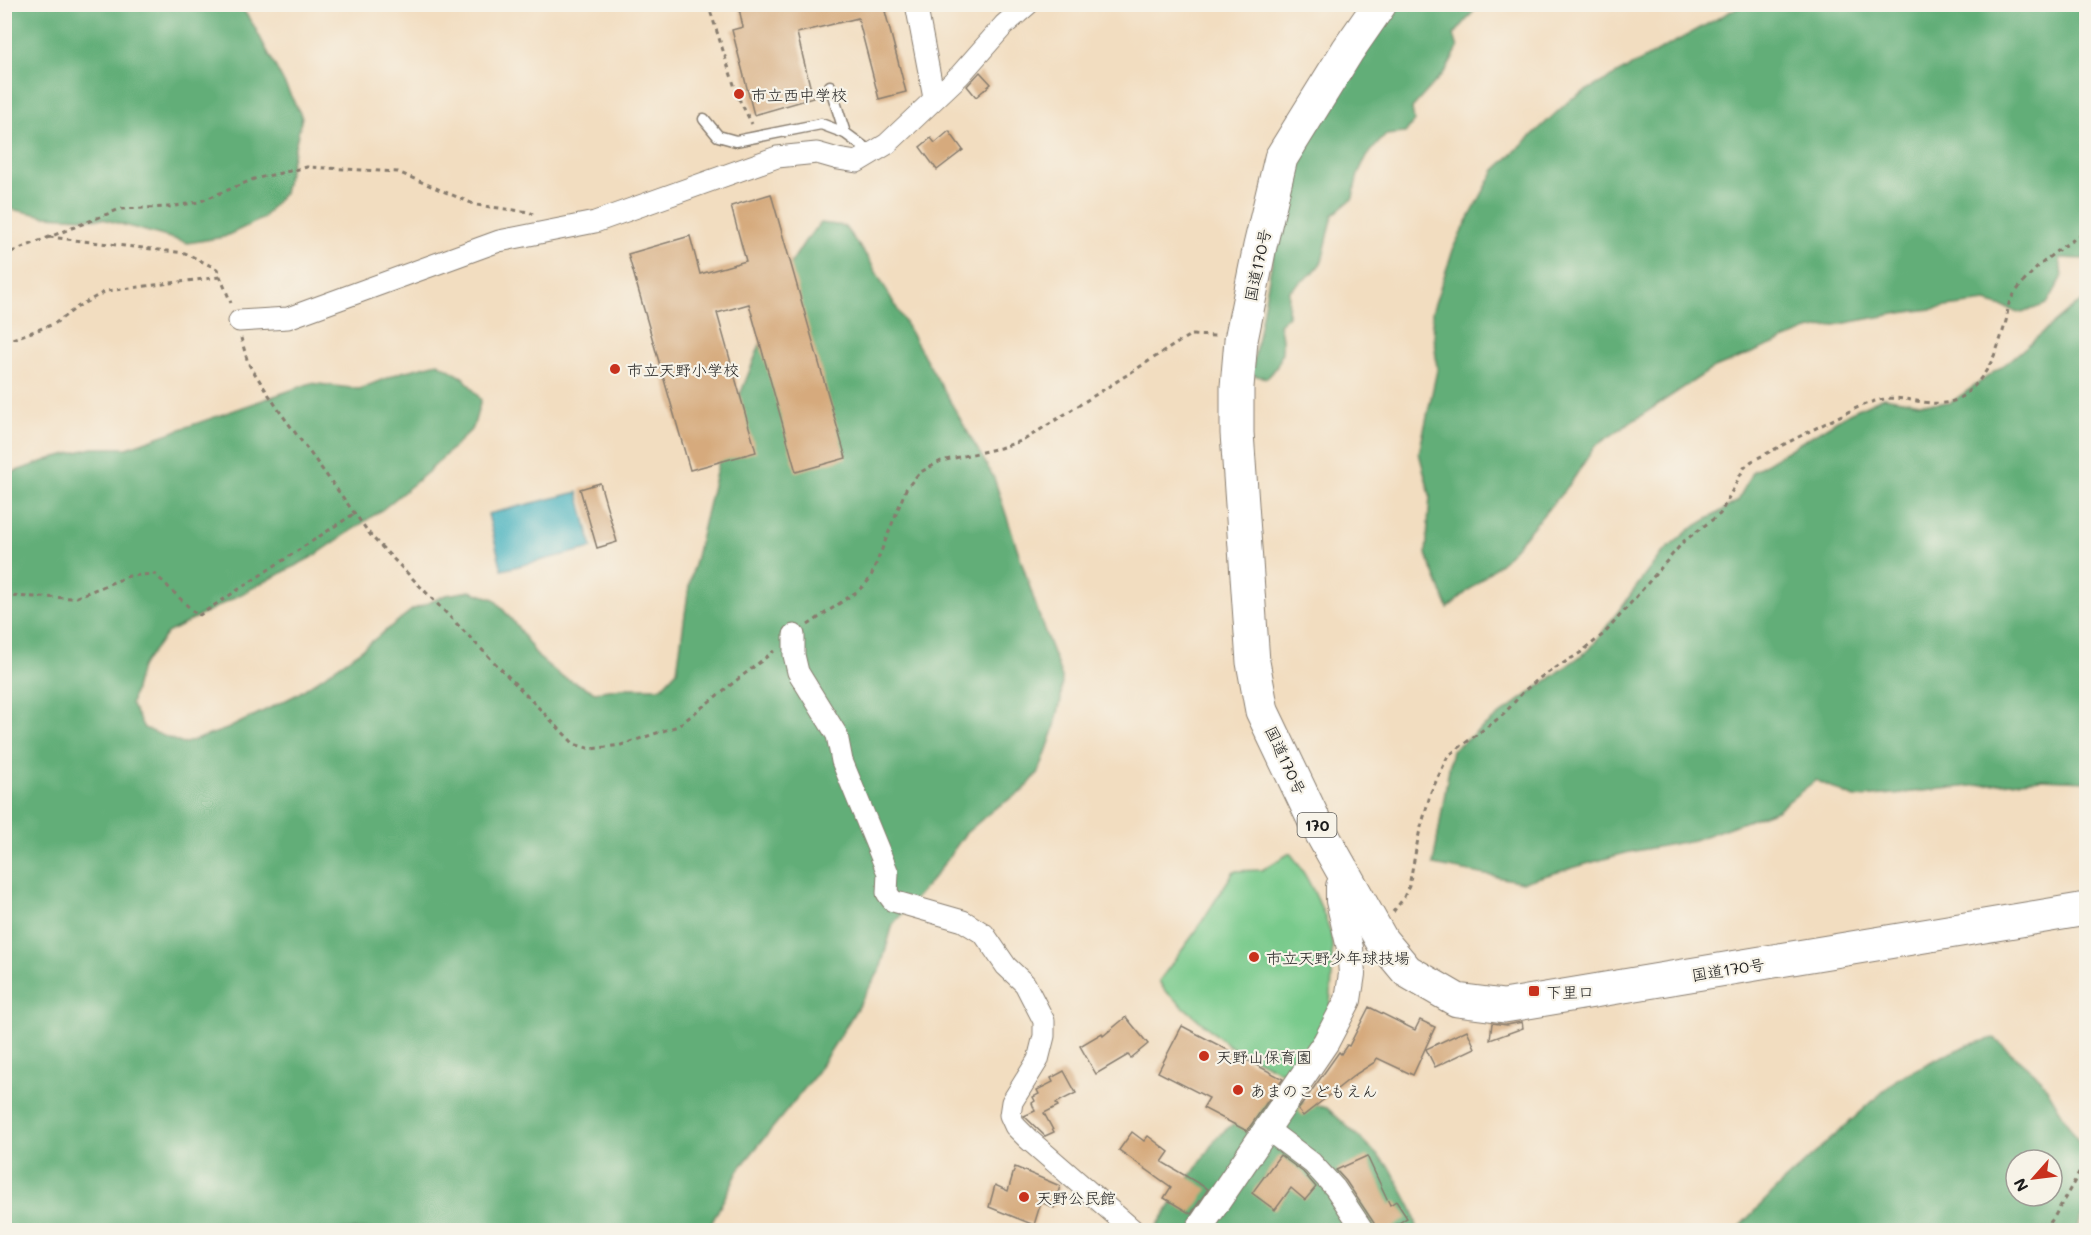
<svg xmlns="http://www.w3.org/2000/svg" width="2091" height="1235" font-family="Mali,'Klee One',sans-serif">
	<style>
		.green { fill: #79ca8c; stroke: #4a7354; stroke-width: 1.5 }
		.forest { fill: #62ae78; stroke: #3f654a; stroke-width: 1.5; fill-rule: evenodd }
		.water { fill: #42b0be; stroke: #2f666d; stroke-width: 1.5 }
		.building { fill: #d6aa7d }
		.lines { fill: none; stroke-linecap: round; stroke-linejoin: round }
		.service-casing { stroke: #877c6e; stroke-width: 13 }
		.minor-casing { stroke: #877c6e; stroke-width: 23 }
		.tertiary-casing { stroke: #877c6e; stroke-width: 28 }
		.trunk-casing { stroke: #877c6e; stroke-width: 35 }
		.path { stroke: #877c6e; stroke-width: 3; stroke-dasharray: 4.5 4.5; stroke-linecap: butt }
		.service { stroke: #fff; stroke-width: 10 }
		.minor { stroke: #fff; stroke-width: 21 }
		.tertiary { stroke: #fff; stroke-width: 26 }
		.trunk { stroke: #fff; stroke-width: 33 }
		.poi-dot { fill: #c8321e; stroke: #f7f3e8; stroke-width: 2 }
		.labels { text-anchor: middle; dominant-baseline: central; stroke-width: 4.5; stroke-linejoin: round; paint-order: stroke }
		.shield { fill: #f7f3e8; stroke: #5e5c59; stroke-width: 1.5 }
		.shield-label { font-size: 15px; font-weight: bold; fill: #1c1c1c }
		.poi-label { font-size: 16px; fill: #1c1c1c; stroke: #f7f3e8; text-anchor: start }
		.street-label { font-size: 16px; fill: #1c1c1c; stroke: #f7f3e8 }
	</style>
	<rect width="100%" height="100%" fill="#f7f3e8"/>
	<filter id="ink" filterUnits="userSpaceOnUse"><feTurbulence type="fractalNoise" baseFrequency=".0167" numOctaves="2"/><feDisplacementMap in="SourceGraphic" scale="12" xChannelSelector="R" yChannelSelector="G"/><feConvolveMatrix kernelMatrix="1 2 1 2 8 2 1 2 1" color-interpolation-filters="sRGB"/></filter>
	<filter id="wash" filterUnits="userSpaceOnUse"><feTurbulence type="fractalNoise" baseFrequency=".008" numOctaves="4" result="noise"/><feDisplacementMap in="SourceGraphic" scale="24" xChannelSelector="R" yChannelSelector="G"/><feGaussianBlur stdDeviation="1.35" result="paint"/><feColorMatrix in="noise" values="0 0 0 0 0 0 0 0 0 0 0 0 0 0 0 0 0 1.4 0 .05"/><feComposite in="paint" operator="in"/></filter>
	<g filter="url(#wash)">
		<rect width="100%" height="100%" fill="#f2ddc0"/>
		<path class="green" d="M1290,853c16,19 32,54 40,78 5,17 1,80 -4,97 -4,13 -26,37 -35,49l-63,-32 -63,-54 -6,-10 37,-50 38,-60 28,-1z"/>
		<g class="forest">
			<path d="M5,4l235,1 14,21 48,91 -18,76 -22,26 -38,18 -36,6 -85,-24 -58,-3 -40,-8z"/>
			<path d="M1392,5h87l-25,30 4,13 -12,22 -34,38 2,13 -9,12 -19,2c-21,21 -29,33 -33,63l-20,17 -11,47 -9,11 -24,18 -1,25 -9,8c6,21 5,39 -12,54l-16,-3 38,-205z"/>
			<path d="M1742,5h344v254l-26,-1 2,20 -15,26 -25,9 -36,-11 -86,11 -92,17 -98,40 -115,76 -25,38 -65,75 -57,49 -22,-54 4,-59 -11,-42 18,-83 -5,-58 23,-68 40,-74 76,-71z"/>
			<path d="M821,223l23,3 24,32 126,220 48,146 20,53 -1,23 -7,30 -15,42 -16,19 -29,18 -29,25 -30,42 -42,48 -13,46 -32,53 -35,55 -73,90 -32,62h-703v-755l51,-18 37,-9h34l184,-65 48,6 43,-17 36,-9 26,15 17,22 -8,28 -45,44 -45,37 -69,47 -147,77 -26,34 -10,37 13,24 39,16 44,-15 69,-34 61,-42 55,-43 34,-15 24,-4 24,8 23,27 21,31 23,19 34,16 27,-4h39l16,-17 12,-85 32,-134 19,-57 27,-68 15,-50 23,-36z"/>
			<path d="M2086,299v482l-45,-2 -187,19 -38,-18 -39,30 -83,30 -69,13 -102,29 -90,-17 19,-115 138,-101 70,-94 29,-25 49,-29 14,-29 97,-59 35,-16 36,6h30l58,-41 65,-55z"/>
			<path d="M1994,1038l47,41 45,75v54l-10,22h-340l42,-43 119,-108 39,-20 32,-14zM2016,1160h36v36h-36z"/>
			<path d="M1282,1096l45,12 33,30 31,31 22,42 5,19h-264l63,-93 36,-29z"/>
		</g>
		<path class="water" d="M578,492l14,56 -90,22 -14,-56z"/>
		<g id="blocks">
			<g class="building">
				<path d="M738,4h152v6l-5,1 21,81 -27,7 -21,-81 -61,15 16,65 -59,17 -22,-85 11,-3z"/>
				<path d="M980,72l11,12 -15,13 -9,-11z"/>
				<path d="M949,131l14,19 -26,20 -17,-23 11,-9 4,5z"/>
				<path d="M771,194l75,264 -50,14 -47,-168 -32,9 39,139 -66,18 -62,-216 62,-18 10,38 46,-13 -15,-55z"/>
				<path d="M600,483l17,59 -20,6 -17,-59z"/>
				<path d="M1369,1007l46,23 5,-10 15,7 -22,48 -36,-17 -2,4 -19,12 -53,42 -5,-6 41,-58 2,2 6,-9 2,1z"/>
				<path d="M1126,1017l22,27 -17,14 -3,-3 -32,19 -16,-28 22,-13 1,3z"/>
				<path d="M1522,1022l1,6 -33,12 2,-17 15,2z"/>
				<path d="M1182,1026l101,53 -36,52 -44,-23 6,-10 -51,-26z"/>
				<path d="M1467,1030l8,18 -40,19 -9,-18z"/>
				<path d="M1064,1071l12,22 -20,10 2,3 -14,7 10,19 -9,4 -21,-20 11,-5 -3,-8 3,-2 -2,-4 6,-3 -2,-4 16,-8 -2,-4z"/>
				<path d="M1132,1132l12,9 4,-5 21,16 -7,10 46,27 -17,25 -27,-16 7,-11 -52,-37z"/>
				<path d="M1280,1155l23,17 13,15 -11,13 -14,-12 -16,22 -23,-17z"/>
				<path d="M1367,1156l23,49 6,-4 11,17 -19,12h-12l-2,-7 -28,-42 -10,-11z"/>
				<path d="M1015,1167l45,19 -6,22 -13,-6 -7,23 -45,-18 6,-22 13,6z"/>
			</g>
		</g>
	</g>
	<g filter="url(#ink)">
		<use href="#blocks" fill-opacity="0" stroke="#877c6e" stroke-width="1.5"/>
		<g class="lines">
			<g class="service-casing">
				<g id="service">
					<path d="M830,86l15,47"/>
					<path d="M704,119l14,17 18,5 85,-17 24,9 27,20"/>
				</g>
			</g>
			<g class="minor-casing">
				<g id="minor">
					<path d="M916,4l18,94"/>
					<path d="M239,321l49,-3 211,-77 96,-19 182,-65 40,-4 21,6 19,3 30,-18 73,-69 44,-50 24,-21"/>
					<path d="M794,635v20l4,17 39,63 5,26 46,112 -1,20 6,8 70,20 21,13 22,32 19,18 19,37v15l-6,24 -26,42 -2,13 5,11 13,13 105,91"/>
					<path d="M1267,1129l45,34 23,25 28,42"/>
				</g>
			</g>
			<g class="tertiary-casing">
				<path id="tertiary" d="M1198,1230l128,-188 22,-42 4,-26 -2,-26 -11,-47v-15l6,-10"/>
			</g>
			<g class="trunk-casing">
				<path id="trunk" d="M1380,4l-32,46 -67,108 -21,88 -19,94 -4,47v46l16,229 9,49 52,109 68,121 25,30 50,29 47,6 582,-97"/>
			</g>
			<g class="path">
				<path d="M708,4l30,93 14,27"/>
				<path d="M49,237l136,16 32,16 14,34"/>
				<path d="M4,255l116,-46 49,-2 30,-5 55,-23 53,-12 91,5 78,33 53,7 4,2"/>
				<path d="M241,338l7,25 32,49 92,125 202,207 17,5 30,-4 57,-19 96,-75"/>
				<path d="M4,342l50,-18 25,-18 27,-15 114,-14"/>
				<path d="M4,596l70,2 55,-22 26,-2 43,42 157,-103"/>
				<path d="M808,625l51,-35 11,-11 36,-90 13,-16 22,-12 59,-13 24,-8 166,-105 25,1"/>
				<path d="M1393,912l10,-13 6,-13 10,-52 12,-42 17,-36 55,-41 21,-24 17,-14 39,-24 25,-20 79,-92 36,-27 24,-46 8,-7c27,-14 54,-28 82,-42 16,-8 32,-17 50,-20 25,-5 57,15 80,-4 25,-19 34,-46 42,-74 2,-7 1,-16 5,-22 15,-25 49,-54 75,-66"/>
				<path d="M2044,1230l9,-11 33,-58"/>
			</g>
			<use href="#service" class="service"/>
			<use href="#minor" class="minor"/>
			<use href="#tertiary" class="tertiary"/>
			<use href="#trunk" class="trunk"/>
		</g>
	</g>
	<g class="poi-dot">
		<circle cx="739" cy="94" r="6"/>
		<circle cx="615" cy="369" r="6"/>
		<circle cx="1254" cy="957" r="6"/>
		<rect x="1528" y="985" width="12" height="12" rx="3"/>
		<circle cx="1204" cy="1056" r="6"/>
		<circle cx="1238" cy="1090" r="6"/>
		<circle cx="1024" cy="1197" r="6"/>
	</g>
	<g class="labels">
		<rect class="shield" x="1297.5" y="813" width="39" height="24" rx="4.5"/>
		<g class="shield-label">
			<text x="1317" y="825">170</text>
		</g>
		<g class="poi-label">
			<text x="751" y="94">市立西中学校</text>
			<text x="627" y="369">市立天野小学校</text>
			<text x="1266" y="957">市立天野少年球技場</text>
			<text x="1546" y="991">下里口</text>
			<text x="1216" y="1056">天野山保育園</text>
			<text x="1250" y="1090">あまのこどもえん</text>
			<text x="1036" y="1197">天野公民館</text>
		</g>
		<g class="street-label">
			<text transform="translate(1257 265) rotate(-78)">国道170号</text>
			<text transform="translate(1286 760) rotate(65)">国道170号</text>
			<text transform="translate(1728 969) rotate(-9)">国道170号</text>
		</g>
	</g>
	<rect width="2091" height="1235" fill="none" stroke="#f7f3e8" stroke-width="24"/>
	<g transform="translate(2034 1178) rotate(242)"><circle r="28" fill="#f7f3e8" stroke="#9f9d96" stroke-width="1.5"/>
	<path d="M0-4.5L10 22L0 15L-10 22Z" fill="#c8321e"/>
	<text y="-9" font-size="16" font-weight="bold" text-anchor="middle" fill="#1c1c1c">N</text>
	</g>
</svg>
